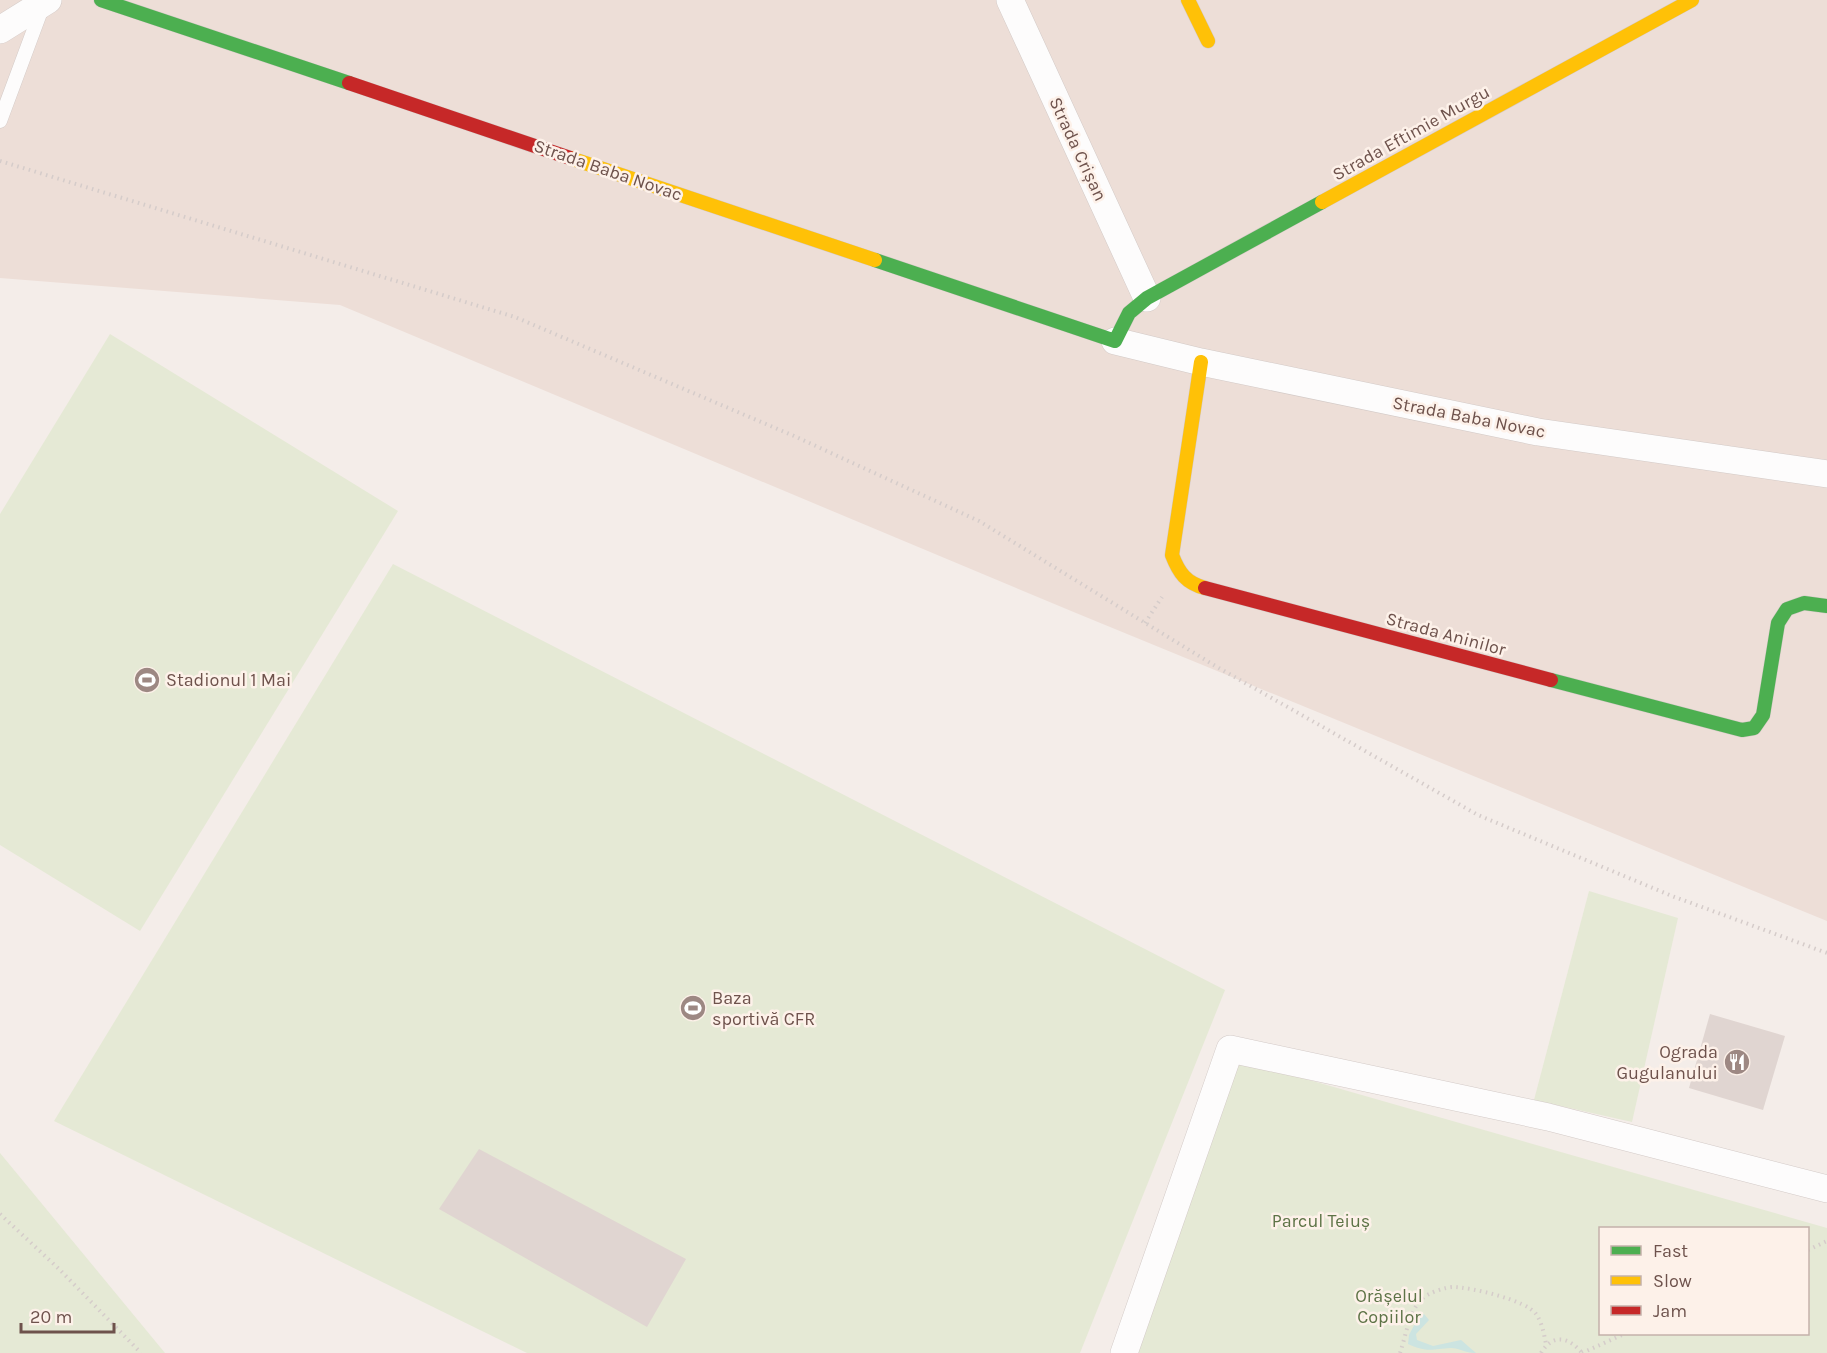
<svg xmlns="http://www.w3.org/2000/svg" width="1827" height="1353" font-family="Karla,sans-serif">
	<style>
		.residential { fill: #edded7 }
		.green { fill: #e5e9d5; fill-rule: evenodd }
		.water { fill: #cce4e1 }
		.building { fill: #e0d5d1 }
		.lines { fill: none; stroke-linecap: round; stroke-linejoin: round }
		.lane-casing { stroke: #d3cac7; stroke-width: 15 }
		.street-casing { stroke: #d3cac7; stroke-width: 28 }
		.fast-casing { stroke: #d3c9c6; stroke-width: 15 }
		.slow-casing { stroke: #d3c9c6; stroke-width: 15 }
		.jam-casing { stroke: #d3c9c6; stroke-width: 15 }
		.path { stroke: #d5ccca; stroke-width: 4; stroke-dasharray: 1.5 4.5; stroke-linecap: butt }
		.lane { stroke: #fdfcfc; stroke-width: 14 }
		.street { stroke: #fdfcfc; stroke-width: 27 }
		.fast { stroke: #4caf50; stroke-width: 14 }
		.slow { stroke: #ffc107; stroke-width: 14 }
		.jam { stroke: #c62828; stroke-width: 14 }
		.labels { text-anchor: middle; dominant-baseline: central; stroke-width: 5; stroke-linejoin: round; paint-order: stroke }
		.street-label { font-size: 18px; fill: #6e524c; stroke: #fdf1e9 }
		.poi-label { font-size: 18px; fill: #6e524c; stroke: #fdf1e9; text-anchor: start }
		.park-label { font-size: 18px; fill: #5d7346; stroke: #fdf1e9 }
	</style>
	<rect width="100%" height="100%" fill="#f4ede9"/>
	<path class="residential" d="M0,0h1827v921l-751,-308 -736,-308 -340,-27z"/>
	<g class="green">
		<path d="M110,334l288,177 -258,420 -140,-86v-331z"/>
		<path d="M393,564l832,426 -145,363h-553l-473,-232z"/>
		<path d="M1589,891l89,27 -46,204 -98,-22z"/>
		<path d="M1239,1060l588,168v125h-693zM1600,1228h208v106h-208z"/>
		<path d="M0,1153l165,200h-165z"/>
	</g>
	<path class="water" d="M1424,1314l5,6 -13,14 1,6 16,6 28,-6 15,13c-11,0 -17,-5 -25,-5 -18,1 -24,5 -43,-4l1,-9 10,-19z"/>
	<g class="building">
		<path d="M1710,1014l75,22 -22,74 -74,-22z"/>
		<path d="M479,1149l207,110 -39,68 -208,-118z"/>
	</g>
	<g class="lines">
		<g class="lane-casing">
			<path id="lane" d="M0,121l42,-113"/>
		</g>
		<g class="street-casing">
			<g id="street">
				<path d="M1010,0l137,298"/>
				<path d="M0,30l48,-30"/>
				<path d="M1115,341l86,21 337,70 289,42"/>
				<path d="M1124,1353l106,-304 318,68 279,72"/>
			</g>
		</g>
		<g class="fast-casing">
			<g id="fast">
				<path d="M101,0l248,83"/>
				<path d="M875,260l240,81 14,-28 18,-15 175,-96"/>
				<path d="M1551,680l191,50 12,-2 9,-13 15,-92 9,-14 17,-6 23,3"/>
			</g>
		</g>
		<g class="slow-casing">
			<g id="slow">
				<path d="M1188,0l20,41"/>
				<path d="M570,158l305,102"/>
				<path d="M1322,202l370,-202"/>
				<path d="M1201,362l-29,193c7,18 14,28 33,33"/>
			</g>
		</g>
		<g class="jam-casing">
			<g id="jam">
				<path d="M349,83l221,75"/>
				<path d="M1205,588l346,92"/>
			</g>
		</g>
		<g class="path">
			<path d="M0,161l515,156 279,119 185,85 238,146 261,148 194,81 155,57"/>
			<path d="M1145,623l17,-26"/>
			<path d="M0,1214l59,55 82,84"/>
			<path d="M1808,1250l19,-9"/>
			<path d="M1400,1353c6,-17 9,-43 23,-55 5,-5 23,-11 30,-11 17,0 73,13 83,27 6,8 8,20 10,30"/>
			<path d="M1541,1353c12,-20 28,-16 41,0"/>
			<path d="M1582,1353l42,-19"/>
		</g>
		<use href="#lane" class="lane"/>
		<use href="#street" class="street"/>
		<use href="#fast" class="fast"/>
		<use href="#slow" class="slow"/>
		<use href="#jam" class="jam"/>
	</g>
	<defs>
		<g id="stadium-disc" transform="scale(1.35)"><circle r="9.5" fill="#9d8883" stroke="#fdf1e9"/><path d="M0-5a6.5 5 0 1 0 0 10a6.5 5 0 1 0 0-10ZM-3.5-1.8h7v3.6h-7Z" fill="#fff"/></g>
		<g id="restaurant-disc" transform="scale(1.35)"><circle r="9.5" fill="#9d8883" stroke="#fdf1e9"/><path d="M-5-6h1v4h1v-4h1v4h1v-4h1v5L-1.5 .5V6h-2V.5L-5-1ZM5-6V6H3V1.5H1.5Q1.5-4 5-6Z" fill="#fff"/></g>
	</defs>
	<g fill-rule="evenodd">
		<use href="#stadium-disc" x="147" y="680"/>
		<use href="#stadium-disc" x="693" y="1008"/>
		<use href="#restaurant-disc" x="1737" y="1062"/>
	</g>
	<g class="labels">
		<g class="street-label">
			<text transform="translate(1411 133) rotate(-29)">Strada Eftimie Murgu</text>
			<text transform="translate(1078 149) rotate(65)">Strada Crișan</text>
			<text transform="translate(608 170) rotate(19)">Strada Baba Novac</text>
			<text transform="translate(1469 417) rotate(11)">Strada Baba Novac</text>
			<text transform="translate(1446 634) rotate(15)">Strada Aninilor</text>
		</g>
		<g class="poi-label">
			<text x="166" y="680">Stadionul 1 Mai</text>
			<text x="712" y="998">Baza<tspan x="712" dy="21">sportivă CFR</tspan></text>
			<text x="1718" y="1052" text-anchor="end">Ograda<tspan x="1718" dy="21">Gugulanului</tspan></text>
		</g>
		<g class="park-label">
			<text x="1321" y="1221">Parcul Teiuș</text>
			<text x="1389" y="1296">Orășelul<tspan x="1389" dy="21">Copiilor</tspan></text>
		</g>
	</g>
	<rect x="1599" y="1227" width="210" height="108" fill="#fdf1e9" stroke="#c4b1aa" stroke-width="1.5"/>
	<rect x="1611" y="1246" width="30" height="9" fill="#4caf50" stroke="#c4b1aa" stroke-width="1.5"/>
	<text x="1653" y="1257" font-size="18" fill="#6e524c">Fast</text>
	<rect x="1611" y="1276" width="30" height="9" fill="#ffc107" stroke="#c4b1aa" stroke-width="1.5"/>
	<text x="1653" y="1287" font-size="18" fill="#6e524c">Slow</text>
	<rect x="1611" y="1306" width="30" height="9" fill="#c62828" stroke="#c4b1aa" stroke-width="1.5"/>
	<text x="1653" y="1317" font-size="18" fill="#6e524c">Jam</text>
	<path d="M21 1323v9h93v-9" fill="none" stroke="#6e524c" stroke-width="3"/>
	<text x="30" y="1323" font-size="18" fill="#6e524c" stroke="#fdf1e9" stroke-width="4.5" paint-order="stroke">20 m</text>
</svg>
